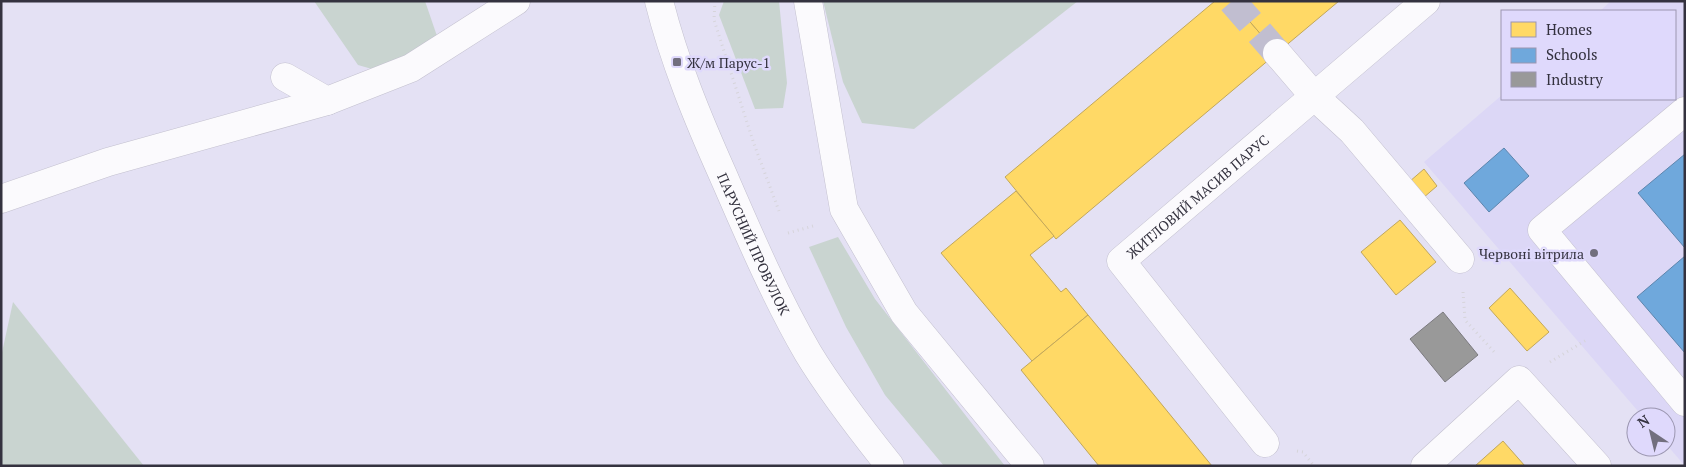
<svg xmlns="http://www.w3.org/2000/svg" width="1686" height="467" font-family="'PT Serif',serif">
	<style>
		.built { fill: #dcd7f6 }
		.green { fill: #c9d4d0 }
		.homes { fill: #ffd966; stroke: #c2a75a }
		.schools { fill: #6fa8dc; stroke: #5d85ad }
		.industry { fill: #999; stroke: #7b7a7e }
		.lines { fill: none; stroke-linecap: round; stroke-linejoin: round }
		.minor-tunnel { stroke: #c1bed0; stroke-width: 28; stroke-dasharray: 28 14; stroke-linecap: butt }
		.minor-casing { stroke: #c3c0cf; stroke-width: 29 }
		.path { stroke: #d6d4da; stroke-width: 3; stroke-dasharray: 1 4; stroke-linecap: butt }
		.minor { stroke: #fbfafd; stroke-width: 28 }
		.poi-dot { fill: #726f7e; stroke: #dfd9fc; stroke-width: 2 }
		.labels { text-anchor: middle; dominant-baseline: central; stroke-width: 5; stroke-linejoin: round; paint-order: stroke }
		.poi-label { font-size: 14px; fill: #34323f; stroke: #dfd9fc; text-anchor: start }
		.street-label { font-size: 14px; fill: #34323f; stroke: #dfd9fc }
	</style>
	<rect width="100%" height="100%" fill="#e4e1f4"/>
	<path class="built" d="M1611,1h74v465l-19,-22v-27h-23l-219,-255 78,-67v4h173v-88h-75z"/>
	<g class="green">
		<path d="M314,1h111l13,38 -59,32 -21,-6z"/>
		<path d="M724,1h55l8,82 -4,25 -28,1 -36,-94z"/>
		<path d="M823,1h255l-164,128 -52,-6 -19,-41z"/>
		<path d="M838,237l37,62 130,167h-61l-59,-71 -39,-68 -37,-80z"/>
		<path d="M13,302l131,164h-143v-109z"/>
	</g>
	<g class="homes">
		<path d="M1215,1h17l45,52 -221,186 -51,-62z"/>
		<path d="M1232,1h107l-62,52z"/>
		<path d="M1424,169l13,17 -14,12 -14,-16z"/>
		<path d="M1016,191l38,45 -24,19 31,37 5,-4 22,27 -56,46 -91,-108z"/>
		<path d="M1400,220l36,42 -40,33 -35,-43z"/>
		<path d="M1510,288l39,44 -22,19 -38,-43z"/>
		<path d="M1088,315l44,53 80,98h-113l-78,-96z"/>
		<path d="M1503,441l22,25h-50z"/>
	</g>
	<g class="schools">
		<path d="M1504,148l25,28 -40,36 -25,-29z"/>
		<path d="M1685,154v94l-47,-55z"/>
		<path d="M1685,256v97l-48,-56z"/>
	</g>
	<path class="industry" d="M1443,312l35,43 -33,27 -35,-43z"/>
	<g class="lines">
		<path class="minor-tunnel" d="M1232,1l45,52"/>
		<g class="minor-casing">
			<g id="minor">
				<path id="s1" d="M659,1c15,60 39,118 64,174 26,60 52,121 85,178 23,38 54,78 82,113"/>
				<path d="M808,1l36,208 60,104 126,153"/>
				<path d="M1277,53l37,43 38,35 108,128"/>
				<path d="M285,77l42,24 84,-33 105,-67"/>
				<path d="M1685,111l-143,119 143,172"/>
				<path d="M1,199l107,-37 219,-61"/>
				<path id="s2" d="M1265,443l-144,-182 305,-260"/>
				<path d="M1425,466l94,-86 78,86"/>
			</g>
		</g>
		<g class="path">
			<path d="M715,1l-1,19 40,124 25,67"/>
			<path d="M788,233l25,-7"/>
			<path d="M1463,292l2,28 31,34"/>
			<path d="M1550,362l38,-23"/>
			<path d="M1297,451l6,1 11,14"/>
		</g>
		<use href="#minor" class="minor"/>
	</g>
	<g class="poi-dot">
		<rect x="672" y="57" width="10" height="10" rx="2.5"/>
		<circle cx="1594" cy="253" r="5"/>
	</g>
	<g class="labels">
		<g class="poi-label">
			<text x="687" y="62">Ж/м Парус-1</text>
			<text x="1584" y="253" text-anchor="end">Червоні вітрила</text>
		</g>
		<g class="street-label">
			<text stroke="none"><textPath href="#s2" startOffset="332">ЖИТЛОВИЙ МАСИВ ПАРУС</textPath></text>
			<text stroke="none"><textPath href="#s1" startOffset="261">ПАРУСНИЙ ПРОВУЛОК</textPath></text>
		</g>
	</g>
	<rect width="1686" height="467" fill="none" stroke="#34323f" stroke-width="5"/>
	<rect x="1501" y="10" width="175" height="90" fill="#dfd9fc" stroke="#9b96b0"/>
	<rect x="1511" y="22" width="25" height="15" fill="#ffd966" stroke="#9b96b0"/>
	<text x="1546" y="35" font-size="15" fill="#34323f">Homes</text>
	<rect x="1511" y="48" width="25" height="15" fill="#6fa8dc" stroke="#9b96b0"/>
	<text x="1546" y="60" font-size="15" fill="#34323f">Schools</text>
	<rect x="1511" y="72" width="25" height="15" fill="#999999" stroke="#9b96b0"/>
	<text x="1546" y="85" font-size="15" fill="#34323f">Industry</text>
	<g transform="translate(1651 432) rotate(325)"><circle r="24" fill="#dfd9fc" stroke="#9b96b0"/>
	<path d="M0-4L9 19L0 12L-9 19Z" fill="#726f7e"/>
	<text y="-8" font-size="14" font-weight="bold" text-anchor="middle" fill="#34323f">N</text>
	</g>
</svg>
